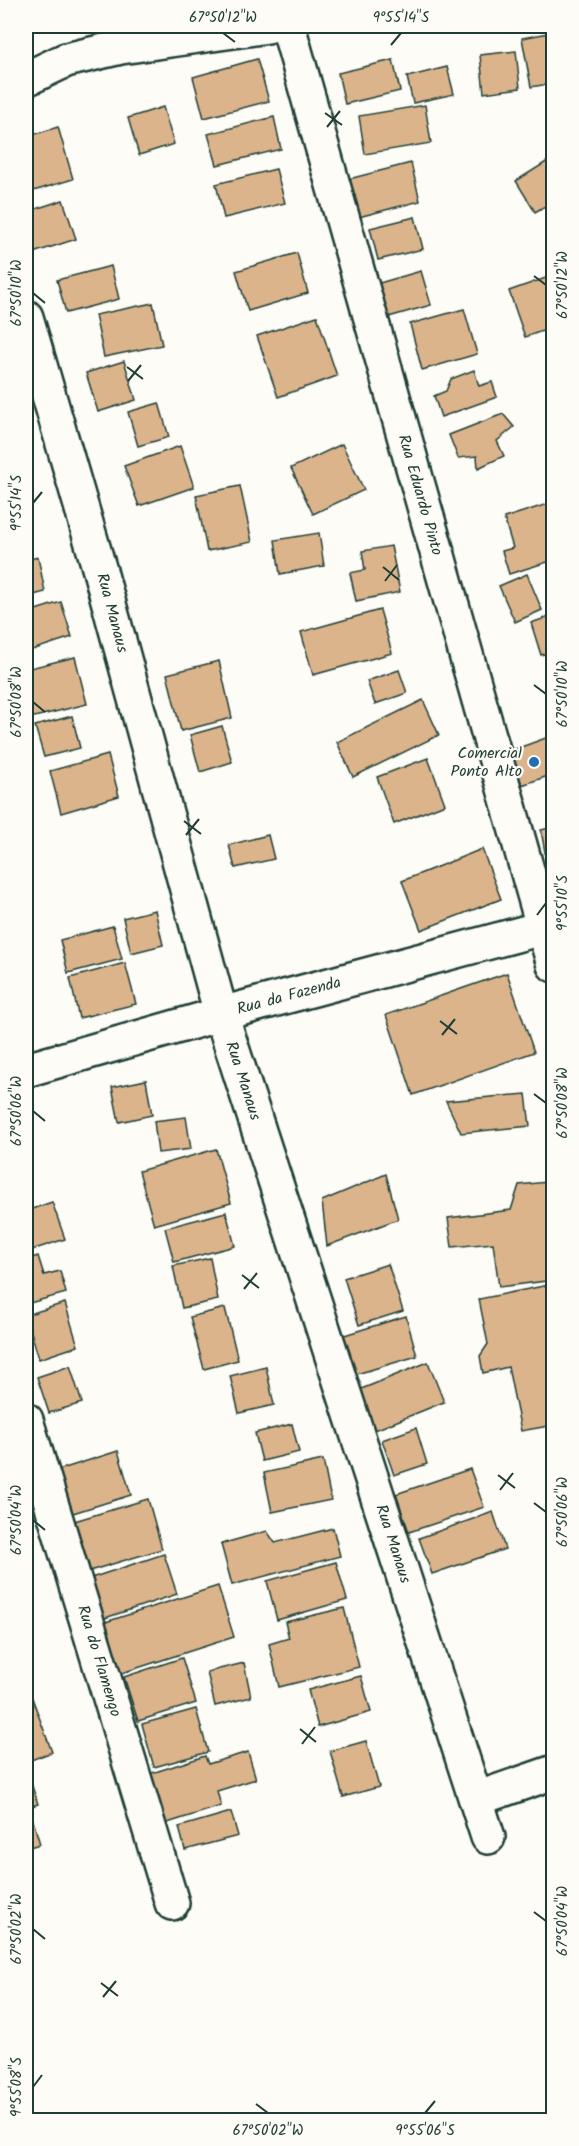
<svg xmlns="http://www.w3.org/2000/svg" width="579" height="2146" font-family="Kalam,sans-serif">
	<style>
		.building { fill: #dcb48c; stroke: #1f3d34; stroke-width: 1.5 }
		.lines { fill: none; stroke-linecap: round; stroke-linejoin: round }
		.street-casing { stroke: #1f3d34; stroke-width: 38 }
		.street { stroke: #fdfcf7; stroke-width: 33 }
		.ticks { fill: none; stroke: #1f3d34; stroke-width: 2 }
		.poi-dot { fill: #1f6fb2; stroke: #fdfcf7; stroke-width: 2 }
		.labels { text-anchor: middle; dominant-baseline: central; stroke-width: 4.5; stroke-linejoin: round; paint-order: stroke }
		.street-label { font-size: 16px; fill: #1f3d34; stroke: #fdfcf7 }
		.poi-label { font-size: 16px; fill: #1f3d34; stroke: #fdfcf7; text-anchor: end }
		.neatline { fill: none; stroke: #1f3d34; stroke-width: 2 }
		.ticks-label { font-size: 15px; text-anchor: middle; fill: #1f3d34 }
	</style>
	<rect width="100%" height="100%" fill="#fdfcf7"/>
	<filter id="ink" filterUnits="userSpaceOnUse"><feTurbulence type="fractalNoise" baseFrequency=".0167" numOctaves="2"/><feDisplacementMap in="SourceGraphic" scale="12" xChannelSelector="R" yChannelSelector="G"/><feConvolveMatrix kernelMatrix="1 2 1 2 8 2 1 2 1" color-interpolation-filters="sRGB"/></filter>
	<g filter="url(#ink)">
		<g class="building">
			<path d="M554,32v51l-23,4 -9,-49z"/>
			<path d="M516,51l4,37 -36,5 -4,-38z"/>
			<path d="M257,59l12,42 -65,17 -11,-41z"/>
			<path d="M393,60l7,31 -55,13 -7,-31z"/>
			<path d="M447,67l7,27 -41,9 -6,-26z"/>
			<path d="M425,105l6,38 -66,11 -6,-38z"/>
			<path d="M163,107l11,37 -35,11 -11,-37z"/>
			<path d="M274,117l7,32 -64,16 -9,-31z"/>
			<path d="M58,127l15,52 -46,14 -1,-7v-49z"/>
			<path d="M551,159l3,4v38l-19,11 -19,-31z"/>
			<path d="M411,163l9,38 -73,19 -10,-38z"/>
			<path d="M276,169l9,34 -61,15 -8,-34z"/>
			<path d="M63,200l13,39 -49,16 -1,-7v-36z"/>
			<path d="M415,217l8,32 -45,11 -8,-32z"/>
			<path d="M297,253l11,40 -60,18 -12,-40z"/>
			<path d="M111,266l8,33 -53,14 -9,-33z"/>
			<path d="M421,271l10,34 -53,15 -9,-34z"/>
			<path d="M554,275v52l-29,10 -16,-46z"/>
			<path d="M153,303l9,42 -58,12 -9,-42z"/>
			<path d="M464,309l13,45 -55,16 -12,-46z"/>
			<path d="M317,316l20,60 -59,21 -21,-61z"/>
			<path d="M124,361l12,39 -38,12 -12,-39z"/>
			<path d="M474,370l5,16 13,-4 5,15 -56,20 -7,-21 12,-5 5,-12z"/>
			<path d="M159,403l10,34 -31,9 -10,-34z"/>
			<path d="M503,414l11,13 -17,14 7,15 -26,12 -1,-12 -19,2 -9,-23z"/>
			<path d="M342,444l22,46 -51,24 -22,-46z"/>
			<path d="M180,446l14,41 -55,19 -15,-40z"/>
			<path d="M240,486l12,56 -45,9 -11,-56z"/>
			<path d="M551,503l3,9v48l-45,14 -7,-23 11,-3 -9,-30z"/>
			<path d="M319,533l5,33 -44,8 -5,-34z"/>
			<path d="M391,546l9,46 -44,9 -6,-28 15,-3 -3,-19z"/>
			<path d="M38,557l7,35 -19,5v-37z"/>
			<path d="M527,574l15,36 -27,12 -16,-36z"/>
			<path d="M61,602l11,35 -46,15v-39z"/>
			<path d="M380,610l12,43 -79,22 -12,-43z"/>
			<path d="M554,615v36l-13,4 -10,-32z"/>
			<path d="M75,657l12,47 -61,15v-50z"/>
			<path d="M219,661l13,57 -51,13 -14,-57z"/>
			<path d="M399,670l8,23 -32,11 -8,-23z"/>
			<path d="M423,700l16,35 -86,42 -16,-35z"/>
			<path d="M72,716l8,32 -36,9 -9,-31z"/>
			<path d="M222,726l10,36 -32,10 -10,-37z"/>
			<path d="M554,735v39l-32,11 -12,-34z"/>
			<path d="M108,755l11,41 -58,17 -11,-42z"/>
			<path d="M428,758l17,46 -51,20 -17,-47z"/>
			<path d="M554,827v41l-6,1 -7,-39z"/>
			<path d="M268,835l6,24 -39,9 -6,-23z"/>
			<path d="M482,849l19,50 -80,31 -19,-49z"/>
			<path d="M155,910l8,35 -32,8 -8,-35z"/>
			<path d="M113,926l9,33 -54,14 -8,-33z"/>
			<path d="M125,963l11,41 -57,14 -9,-40z"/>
			<path d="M507,973l27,79 -121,43 -27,-80z"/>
			<path d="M146,1080l6,35 -33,7 -7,-35z"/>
			<path d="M526,1094l4,32 -69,7 -15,-32z"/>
			<path d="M186,1117l5,32 -33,4 -4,-32z"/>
			<path d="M216,1149l15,54 -77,22 -15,-54z"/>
			<path d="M386,1174l12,45 -71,27 -5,-45z"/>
			<path d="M547,1182l7,45v53l-55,7 -6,-44 -41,4 -4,-29 63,-8 8,-25z"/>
			<path d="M52,1202l13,37 -39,13v-41z"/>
			<path d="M226,1212l9,34 -61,16 -9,-34z"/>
			<path d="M38,1256l6,19 16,-4 6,22 -40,11v-44z"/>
			<path d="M210,1258l8,42 -36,8 -9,-42z"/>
			<path d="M388,1264l15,47 -44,14 -15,-47z"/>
			<path d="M554,1284v141l-33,6 -13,-64 -25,6 -3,-17 8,-12 -9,-45z"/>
			<path d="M65,1303l13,43 -39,13 -13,-44z"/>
			<path d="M225,1308l13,52 -34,9 -14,-52z"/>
			<path d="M406,1316l11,40 -67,20 -12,-39z"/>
			<path d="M428,1362l16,40 -69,28 -16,-40z"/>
			<path d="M70,1366l12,37 -33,10 -12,-36z"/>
			<path d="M266,1367l8,38 -35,8 -9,-37z"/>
			<path d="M292,1424l7,28 -37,9 -7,-28z"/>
			<path d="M416,1428l11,36 -33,11 -12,-35z"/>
			<path d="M118,1451l13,44 -71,22 -14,-43z"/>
			<path d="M323,1460l8,40 -59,12 -8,-39z"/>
			<path d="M470,1469l14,38 -75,25 -13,-38z"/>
			<path d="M148,1499l14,50 -86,26 -15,-50z"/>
			<path d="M493,1512l12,37 -73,25 -13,-36z"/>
			<path d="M333,1528l7,28 -108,29 -11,-41 46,-13 8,12z"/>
			<path d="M164,1554l13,40 -84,28 -14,-40z"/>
			<path d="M336,1562l11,38 -70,20 -10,-39z"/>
			<path d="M218,1586l16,51 -128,41 -16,-51z"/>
			<path d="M344,1608l15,59 -80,20 -10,-43 20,-6 -4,-16z"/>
			<path d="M182,1658l14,45 -58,18 -14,-44z"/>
			<path d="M244,1663l7,34 -36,9 -8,-34z"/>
			<path d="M361,1676l10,36 -53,15 -10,-37z"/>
			<path d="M31,1695l21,57 -26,10v-65z"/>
			<path d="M196,1709l12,43 -54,15 -12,-43z"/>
			<path d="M366,1741l13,46 -36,10 -13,-46z"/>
			<path d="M248,1752l8,27 -39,12 4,15 -60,19 -15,-50 59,-19 3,8z"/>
			<path d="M26,1771h1l11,33 -12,4z"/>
			<path d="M231,1812l7,24 -53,14 -6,-23z"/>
			<path d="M32,1817l8,27 -14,4v-29z"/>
		</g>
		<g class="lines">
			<g class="street-casing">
				<g id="street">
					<path d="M288,26l266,939"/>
					<path d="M26,79l40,-19 55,-13 147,-21"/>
					<path d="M26,317l74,254 121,443 267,823"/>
					<path d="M26,1070l195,-56 321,-86h12"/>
					<path d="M26,1420l146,483"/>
					<path d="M476,1799l78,-27"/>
				</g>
			</g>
			<use href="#street" class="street"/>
		</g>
	</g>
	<path class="ticks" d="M223,33l12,9M391,45l10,-12M325,113l17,12M327,127l13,-16M534,276l12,9M33,293l12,10M127,367l16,12M128,381l13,-16M33,503l9,-11M383,567l16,13M385,581l12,-16M534,685l12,9M33,702l12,10M184,821l17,13M186,835l13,-16M537,915l9,-12M440,1021l17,13M442,1035l13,-16M534,1094l12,9M33,1111l12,10M242,1275l17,13M244,1289l13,-16M498,1475l17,13M500,1490l13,-17M534,1503l12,9M33,1520l12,10M300,1729l16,13M302,1744l13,-17M534,1912l12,9M33,1929l12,10M101,1983l17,13M103,1997l13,-16M33,2087l9,-12M256,2104l12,9M425,2113l10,-12"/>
	<circle class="poi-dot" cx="534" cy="762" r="6"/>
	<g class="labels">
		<g class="street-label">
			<text transform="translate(420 495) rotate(74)">Rua Eduardo Pinto</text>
			<text transform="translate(112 613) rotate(75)">Rua Manaus</text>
			<text transform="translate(289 996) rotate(-15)">Rua da Fazenda</text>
			<text transform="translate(243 1081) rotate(72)">Rua Manaus</text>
			<text transform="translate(393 1544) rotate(72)">Rua Manaus</text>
			<text transform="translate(99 1661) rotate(73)">Rua do Flamengo</text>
		</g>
		<g class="poi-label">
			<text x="522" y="753">Comercial<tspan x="522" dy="18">Ponto Alto</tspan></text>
		</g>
	</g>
	<rect width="579" height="2146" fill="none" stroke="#fdfcf7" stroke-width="66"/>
	<rect x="33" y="33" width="513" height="2080" class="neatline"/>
	<g class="ticks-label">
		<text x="223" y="22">67°50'12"W</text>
		<text x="401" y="22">9°55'14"S</text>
		<text transform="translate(562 285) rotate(-90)" y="5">67°50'12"W</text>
		<text transform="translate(16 293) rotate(-90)" y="5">67°50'10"W</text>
		<text transform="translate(16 503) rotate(-90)" y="5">9°55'14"S</text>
		<text transform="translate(562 694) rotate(-90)" y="5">67°50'10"W</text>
		<text transform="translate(16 702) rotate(-90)" y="5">67°50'08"W</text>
		<text transform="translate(562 903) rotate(-90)" y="5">9°55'10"S</text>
		<text transform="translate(562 1103) rotate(-90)" y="5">67°50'08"W</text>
		<text transform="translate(16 1111) rotate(-90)" y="5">67°50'06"W</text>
		<text transform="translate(562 1512) rotate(-90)" y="5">67°50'06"W</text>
		<text transform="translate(16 1520) rotate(-90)" y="5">67°50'04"W</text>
		<text transform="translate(562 1921) rotate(-90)" y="5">67°50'04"W</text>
		<text transform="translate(16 1929) rotate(-90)" y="5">67°50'02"W</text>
		<text transform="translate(16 2087) rotate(-90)" y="5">9°55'08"S</text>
		<text x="268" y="2135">67°50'02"W</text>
		<text x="425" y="2135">9°55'06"S</text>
	</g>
</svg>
